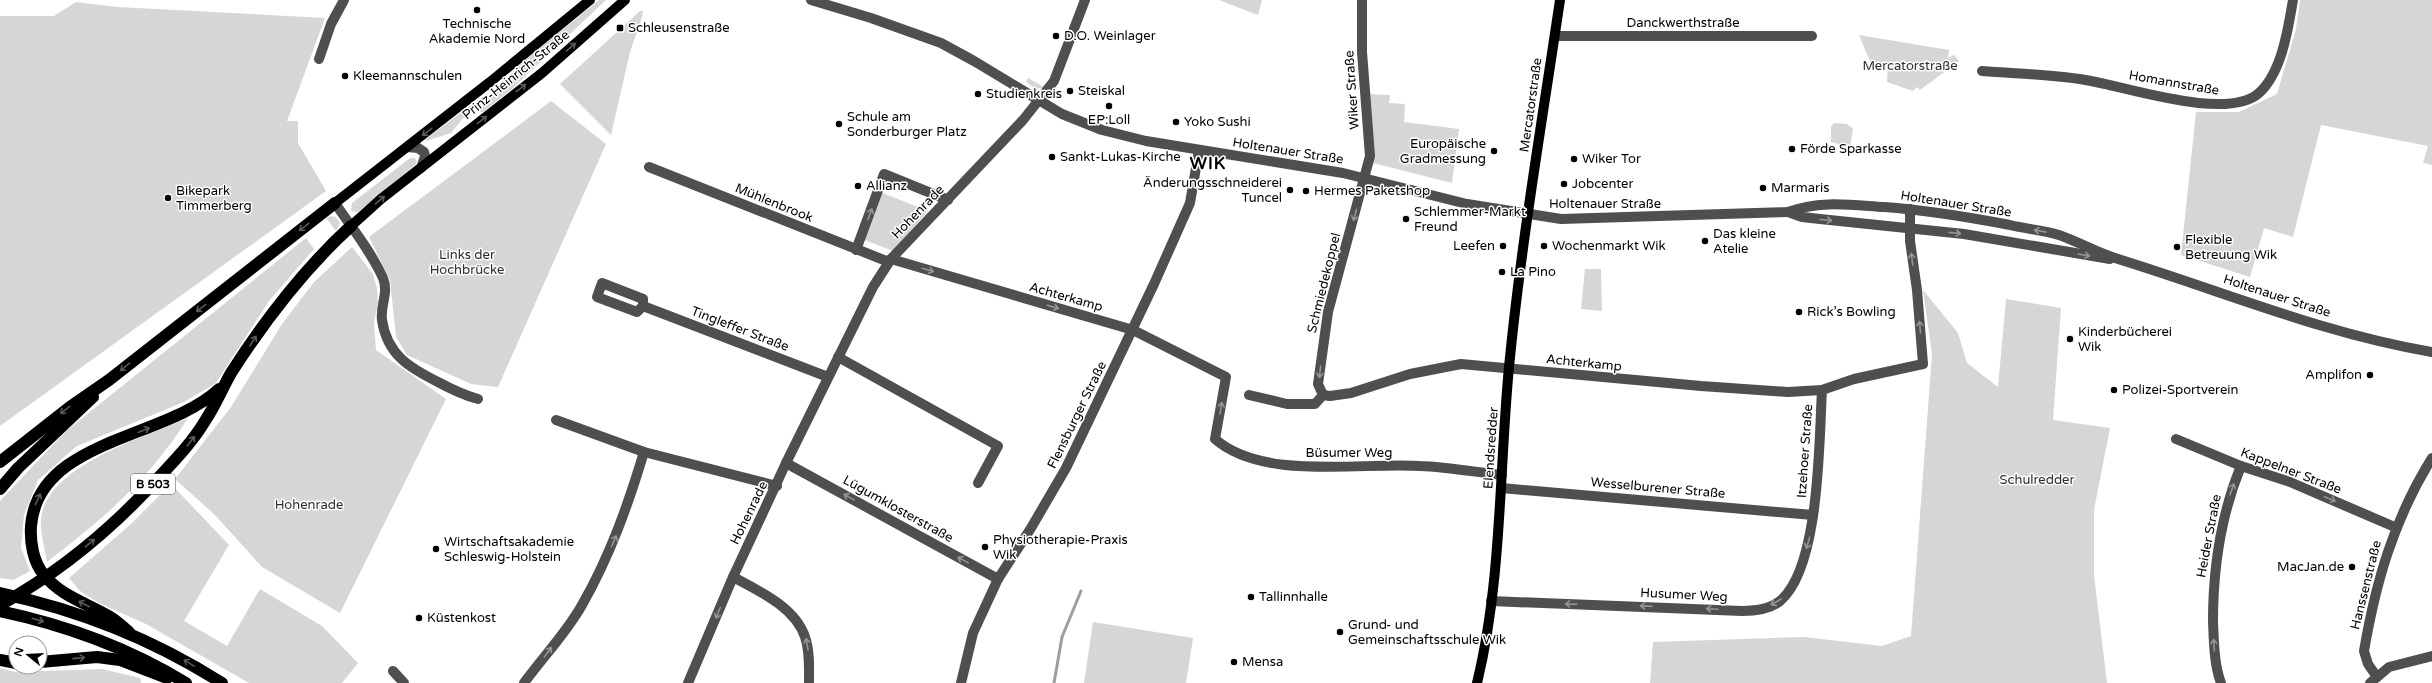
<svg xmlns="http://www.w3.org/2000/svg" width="2432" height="683" font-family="'Varela Round',sans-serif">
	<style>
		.green { fill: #d6d6d6 }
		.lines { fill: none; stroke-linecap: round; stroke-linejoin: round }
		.stream { stroke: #9d9d9d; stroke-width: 3 }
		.minor { stroke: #4f4f4f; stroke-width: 10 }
		.major { stroke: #000; stroke-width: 10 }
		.highway { stroke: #000; stroke-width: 12 }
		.oneway { stroke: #595959 }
		.oneway2 { stroke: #959595 }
		.poi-dot { fill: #000; stroke: #fff; stroke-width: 1.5 }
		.labels { text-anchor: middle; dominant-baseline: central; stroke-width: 3; stroke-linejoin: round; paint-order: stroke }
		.shield { fill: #fff; stroke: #4c4c4c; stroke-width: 1 }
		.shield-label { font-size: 12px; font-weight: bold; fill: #000 }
		.street-label { font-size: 13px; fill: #000; stroke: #fff }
		.poi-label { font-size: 13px; fill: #000; stroke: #fff; text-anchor: start }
		.park-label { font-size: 13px; fill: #2d2d2d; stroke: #fff }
		.district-label { font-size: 17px; font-weight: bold; letter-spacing: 1px; fill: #000; stroke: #fff }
	</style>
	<rect width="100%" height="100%" fill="#fff"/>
	<g class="green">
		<path d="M599,0h7l-93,88 -30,24h-3c7,-27 95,-91 119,-112z"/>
		<path d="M1219,0h43l-4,15z"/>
		<path d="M2300,0h132v165l-9,-2 5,-17 -107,-21 -28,112 -29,-9 -14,49 -69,-22 15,-143h43l38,-18 19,-65z"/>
		<path d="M76,2l42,5 207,11 -38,103h11v22l28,48 -326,235v-410h54z"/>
		<path d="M640,11h3l-1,6 -12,35 -19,83 -51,-51z"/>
		<path d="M1859,35l90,15 -1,8 6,-3 5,6 -39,29 -3,-3 -4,4 -26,-9 1,-16 -17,-2z"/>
		<path d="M1028,78l16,9 -8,2 -10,-7z"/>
		<path d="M1364,94l26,1 -1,8 16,1 -1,18 55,7 -7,54 -83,-21z"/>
		<path d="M551,101l55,43 -108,243 -27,-3 -64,-29 -11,-18 -6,-57 -21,-43z"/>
		<path d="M471,105l1,2 -21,26 -25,8v-2z"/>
		<path d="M1834,123l13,1 6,5 -3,18 -19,-5v-15z"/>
		<path d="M410,158h5l2,4 -2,3 -57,47 -7,-1 1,-8z"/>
		<path d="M880,192l48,19 -35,40 -31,-12z"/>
		<path d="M331,216l5,1 4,6 -4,8 -10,-13z"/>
		<path d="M306,238l8,11 -45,52 -53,82 -32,19 -107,44 -39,34 -14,35 -3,33 9,23 -17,9 -13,-2v-77l65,-69z"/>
		<path d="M352,247l21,27 4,14 1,15 -4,20 2,27 70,49 -106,214 -78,-46 -47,-52 -40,-36 56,-72 51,-83 32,-42z"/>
		<path d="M1585,269h16l1,42 -21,-2z"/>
		<path d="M1923,290l35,43 9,30 31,24 8,-88 55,9 -8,112 57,8 -16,82v65l13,108h-457l3,-41 151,-5 78,9 29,-10 21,-282z"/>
		<path d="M188,418c-40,63 -83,99 -141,144 -2,-13 -7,-30 -6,-43 5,-53 104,-82 147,-101z"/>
		<path d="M171,484l58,61 -45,76 43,25 33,-57 62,37 36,37 -16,20h-93l-103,-59 -47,-21 -19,-12 -11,-13 62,-54z"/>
		<path d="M1093,622l100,16 -7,45h-102z"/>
		<path d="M0,668l15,4 87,-3 38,9 1,5h-141z"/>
	</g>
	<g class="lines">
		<path class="stream" d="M1054,683l8,-46 19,-46"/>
		<g class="minor">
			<path d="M811,0l60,18 70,25 33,18 88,53 40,16 44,11 197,32 124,31 94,15 227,-7c32,-12 63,-7 96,-5 42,3 84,10 126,18 16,4 33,5 49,10 20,7 39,18 59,24 104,32 206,75 314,93"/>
			<path d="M1555,36h257"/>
			<path d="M319,59l12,-35 13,-24"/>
			<path d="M1982,71c36,3 73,3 109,10 39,7 137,40 168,12 23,-21 29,-64 34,-93"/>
			<path d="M407,147l11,1 6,4 1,4 -4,12"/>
			<path d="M649,167l240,95"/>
			<path d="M335,203c16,24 36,48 48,75 6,15 -3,27 -1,42 5,35 28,48 56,62 13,7 25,13 40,17"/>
			<path d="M1788,212l14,5 18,2 144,15 146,25"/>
			<path d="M856,250l28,-76 64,26"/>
			<path d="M891,259l242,71 93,47 -11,62c48,42 146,23 205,27 27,1 55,6 82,9"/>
			<path d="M602,283l41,16v7l-6,6 -40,-15z"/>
			<path d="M643,306l185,71"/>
			<path d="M838,357l160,89 -20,37"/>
			<path d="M1249,395l38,9h28l8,-9"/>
			<path d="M1323,395l7,1 21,-3 59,-19 51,-10 240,22 87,6 34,-2 32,-11 69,-15 -6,-74 -7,-49v-32"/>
			<path d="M1323,395l-5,-11 10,-72 42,-156 -8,-104v-52"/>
			<path d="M556,420l88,32 133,34"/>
			<path d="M2176,439l65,27 49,16 107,46"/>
			<path d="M786,463l212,116"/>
			<path d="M1501,488l312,27"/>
			<path d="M733,577c26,14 62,30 72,60 5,14 4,31 4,46"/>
			<path d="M1491,601l251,10c12,0 28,-2 38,-10 40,-33 39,-160 42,-211"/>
			<path d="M393,671l11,12"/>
			<path d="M2377,677l-9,-13 -4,-13c12,-70 30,-132 68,-193"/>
			<path d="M524,683c19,-26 43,-51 58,-78 28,-49 46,-100 62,-153"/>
			<path d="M688,683l45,-106 53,-114 87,-176 18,-28 132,-139 31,-39 31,-81"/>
			<path d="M961,683l12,-50 25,-54 33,-51 35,-60 88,-184 36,-81 9,-53"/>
			<path d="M2221,683c-7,-19 -7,-40 -8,-61 0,-54 7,-105 28,-156"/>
			<path d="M2370,683l19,-16 43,-11"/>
		</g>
		<g class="major">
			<path d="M335,203l155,-121 100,-82"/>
			<path d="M351,226l30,-27 161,-126 83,-73"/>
			<path d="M1477,683c25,-103 22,-211 32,-316 12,-123 33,-245 51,-367"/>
		</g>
		<g class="highway">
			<path d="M0,462l70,-55 39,-27 226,-177"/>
			<path d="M0,489l18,-21 75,-71"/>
			<path d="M0,593c80,17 153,46 222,90"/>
			<path d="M0,605c62,-34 114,-78 161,-130 16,-17 32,-34 44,-54 10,-15 17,-32 26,-48 34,-53 73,-104 120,-147"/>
			<path d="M0,611c66,14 129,37 186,72"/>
			<path d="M129,632c-6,-5 -12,-11 -19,-15 -23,-14 -48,-20 -66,-42 -11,-13 -14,-33 -13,-49 7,-87 135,-87 188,-137"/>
			<path d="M0,660l16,3"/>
			<path d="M40,662l57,-5 23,3 47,18"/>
		</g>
	</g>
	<defs><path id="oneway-shaft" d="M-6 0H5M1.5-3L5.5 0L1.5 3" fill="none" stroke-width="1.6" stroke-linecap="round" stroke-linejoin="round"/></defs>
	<g class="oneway">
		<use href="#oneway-shaft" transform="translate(571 47) rotate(-41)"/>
		<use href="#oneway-shaft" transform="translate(521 88) rotate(-38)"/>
		<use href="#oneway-shaft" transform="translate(482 120) rotate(-38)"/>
		<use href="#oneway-shaft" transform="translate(427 132) rotate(142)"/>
		<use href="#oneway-shaft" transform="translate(380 200) rotate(-40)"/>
		<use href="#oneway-shaft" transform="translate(304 227) rotate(142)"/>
		<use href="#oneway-shaft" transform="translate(201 308) rotate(142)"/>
		<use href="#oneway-shaft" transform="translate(253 341) rotate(-57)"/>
		<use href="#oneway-shaft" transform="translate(125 367) rotate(141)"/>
		<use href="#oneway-shaft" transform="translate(65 410) rotate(142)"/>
		<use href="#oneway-shaft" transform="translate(144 430) rotate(-21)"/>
		<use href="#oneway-shaft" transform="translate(191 441) rotate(-53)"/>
		<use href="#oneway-shaft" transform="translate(38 499) rotate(-65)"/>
		<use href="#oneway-shaft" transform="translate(90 543) rotate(-39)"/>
		<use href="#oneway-shaft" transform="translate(84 604) rotate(-153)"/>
		<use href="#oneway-shaft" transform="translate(38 620) rotate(16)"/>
		<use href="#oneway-shaft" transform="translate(79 658) rotate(-6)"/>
		<use href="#oneway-shaft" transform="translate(189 663) rotate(-149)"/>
	</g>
	<g class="oneway2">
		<use href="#oneway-shaft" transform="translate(870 214) rotate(-70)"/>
		<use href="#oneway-shaft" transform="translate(1355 215) rotate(105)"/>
		<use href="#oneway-shaft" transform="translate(1826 220) rotate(5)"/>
		<use href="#oneway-shaft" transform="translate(2040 231) rotate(-169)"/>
		<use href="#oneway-shaft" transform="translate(1955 233) rotate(6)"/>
		<use href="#oneway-shaft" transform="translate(2084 255) rotate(10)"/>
		<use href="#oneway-shaft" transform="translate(1912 259) rotate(-98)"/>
		<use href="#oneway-shaft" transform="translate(928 270) rotate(16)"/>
		<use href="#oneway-shaft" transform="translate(1053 307) rotate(16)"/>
		<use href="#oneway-shaft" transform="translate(1920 327) rotate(-95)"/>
		<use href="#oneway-shaft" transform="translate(1320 372) rotate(96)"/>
		<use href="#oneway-shaft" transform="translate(1221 408) rotate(-80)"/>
		<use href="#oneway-shaft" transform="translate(2232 489) rotate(-71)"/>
		<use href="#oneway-shaft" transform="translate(849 497) rotate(-151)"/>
		<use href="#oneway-shaft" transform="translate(2330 499) rotate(22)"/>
		<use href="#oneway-shaft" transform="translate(614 541) rotate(-66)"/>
		<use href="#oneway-shaft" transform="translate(1808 543) rotate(106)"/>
		<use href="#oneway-shaft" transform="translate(963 560) rotate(-151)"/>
		<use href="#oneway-shaft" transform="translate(1776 602) rotate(150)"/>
		<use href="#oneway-shaft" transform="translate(1571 604) rotate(-178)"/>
		<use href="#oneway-shaft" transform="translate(1646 606) rotate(-178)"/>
		<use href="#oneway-shaft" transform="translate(1712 609) rotate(-177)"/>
		<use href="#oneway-shaft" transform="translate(718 613) rotate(112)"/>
		<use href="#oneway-shaft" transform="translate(807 644) rotate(-100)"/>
		<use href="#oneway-shaft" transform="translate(2214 645) rotate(-94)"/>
		<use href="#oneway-shaft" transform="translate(548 652) rotate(-53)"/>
	</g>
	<g class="poi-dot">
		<circle cx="477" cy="10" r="4"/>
		<rect x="616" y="24" width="8" height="8" rx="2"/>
		<circle cx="1056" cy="36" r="4"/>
		<circle cx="345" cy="76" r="4"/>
		<circle cx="1070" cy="91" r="4"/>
		<circle cx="978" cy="94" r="4"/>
		<circle cx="1109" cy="106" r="4"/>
		<circle cx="1176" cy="122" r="4"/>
		<circle cx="839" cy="124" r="4"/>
		<circle cx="1792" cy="149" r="4"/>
		<circle cx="1494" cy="151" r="4"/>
		<circle cx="1052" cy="157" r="4"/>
		<circle cx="1574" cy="159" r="4"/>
		<circle cx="1564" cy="184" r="4"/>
		<circle cx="858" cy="186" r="4"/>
		<circle cx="1763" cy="188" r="4"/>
		<circle cx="1290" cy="190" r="4"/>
		<circle cx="1306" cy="191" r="4"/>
		<circle cx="168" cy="198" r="4"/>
		<circle cx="1406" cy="219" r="4"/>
		<circle cx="1705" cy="241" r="4"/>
		<circle cx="1503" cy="246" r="4"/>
		<circle cx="1544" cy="246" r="4"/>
		<circle cx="2177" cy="247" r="4"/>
		<circle cx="1502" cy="272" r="4"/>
		<circle cx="1799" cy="312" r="4"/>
		<circle cx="2070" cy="339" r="4"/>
		<circle cx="2370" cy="375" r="4"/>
		<circle cx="2114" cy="390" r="4"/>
		<circle cx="985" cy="547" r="4"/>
		<circle cx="436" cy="549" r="4"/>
		<circle cx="2352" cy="567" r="4"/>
		<circle cx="1251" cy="597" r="4"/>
		<circle cx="419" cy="618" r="4"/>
		<circle cx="1340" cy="632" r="4"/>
		<circle cx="1234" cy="662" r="4"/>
	</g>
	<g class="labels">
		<rect class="shield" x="131" y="474" width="44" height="20" rx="3"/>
		<g class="shield-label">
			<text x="153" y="484">B 503</text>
		</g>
		<g class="street-label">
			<text x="1683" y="23">Danckwerthstraße</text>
			<text transform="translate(516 75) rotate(-39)">Prinz-Heinrich-Straße</text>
			<text transform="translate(2174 83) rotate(10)">Homannstraße</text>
			<text transform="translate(1352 90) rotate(-94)">Wiker Straße</text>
			<text transform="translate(1531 105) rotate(-82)">Mercatorstraße</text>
			<text transform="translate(1288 151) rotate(9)">Holtenauer Straße</text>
			<text transform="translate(774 203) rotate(22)">Mühlenbrook</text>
			<text x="1605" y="204">Holtenauer Straße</text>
			<text transform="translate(1956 204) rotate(9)">Holtenauer Straße</text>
			<text transform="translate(918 212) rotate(-46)">Hohenrade</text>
			<text transform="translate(1324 283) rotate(-76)">Schmiedekoppel</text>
			<text transform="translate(2277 296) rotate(18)">Holtenauer Straße</text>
			<text transform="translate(1066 297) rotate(16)">Achterkamp</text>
			<text transform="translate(740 329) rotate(21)">Tingleffer Straße</text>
			<text transform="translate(1584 363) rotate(6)">Achterkamp</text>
			<text transform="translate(1077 415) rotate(-64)">Flensburger Straße</text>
			<text transform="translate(1491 448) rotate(-86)">Elendsredder</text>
			<text transform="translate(1805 451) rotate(-86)">Itzehoer Straße</text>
			<text x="1349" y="453">Büsumer Weg</text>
			<text transform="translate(2291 471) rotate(21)">Kappelner Straße</text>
			<text transform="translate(1658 488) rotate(5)">Wesselburener Straße</text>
			<text transform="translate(898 509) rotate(29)">Lügumklosterstraße</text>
			<text transform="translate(749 513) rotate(-64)">Hohenrade</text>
			<text transform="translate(2209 536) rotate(-79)">Heider Straße</text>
			<text transform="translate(2366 585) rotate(-76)">Hanssenstraße</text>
			<text transform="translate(1684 595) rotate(3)">Husumer Weg</text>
		</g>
		<g class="poi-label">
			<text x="477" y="24" text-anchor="middle">Technische<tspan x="477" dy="15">Akademie Nord</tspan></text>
			<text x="628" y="28">Schleusenstraße</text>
			<text x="1064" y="36">D.O. Weinlager</text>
			<text x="353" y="76">Kleemannschulen</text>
			<text x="1078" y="91">Steiskal</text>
			<text x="986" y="94">Studienkreis</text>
			<text x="847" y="117">Schule am<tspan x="847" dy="15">Sonderburger Platz</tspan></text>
			<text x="1109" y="120" text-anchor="middle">EP:Loll</text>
			<text x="1184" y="122">Yoko Sushi</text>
			<text x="1486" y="144" text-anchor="end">Europäische<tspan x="1486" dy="15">Gradmessung</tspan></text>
			<text x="1800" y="149">Förde Sparkasse</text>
			<text x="1060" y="157">Sankt-Lukas-Kirche</text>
			<text x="1582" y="159">Wiker Tor</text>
			<text x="1282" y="183" text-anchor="end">Änderungsschneiderei<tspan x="1282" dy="15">Tuncel</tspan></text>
			<text x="1572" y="184">Jobcenter</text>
			<text x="866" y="186">Allianz</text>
			<text x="1771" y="188">Marmaris</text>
			<text x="176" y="191">Bikepark<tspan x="176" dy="15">Timmerberg</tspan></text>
			<text x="1314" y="191">Hermes Paketshop</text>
			<text x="1414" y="212">Schlemmer-Markt<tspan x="1414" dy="15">Freund</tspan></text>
			<text x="1713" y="234">Das kleine<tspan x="1713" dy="15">Atelie</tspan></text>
			<text x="2185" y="240">Flexible<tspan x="2185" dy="15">Betreuung Wik</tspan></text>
			<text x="1495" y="246" text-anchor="end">Leefen</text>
			<text x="1552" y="246">Wochenmarkt Wik</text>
			<text x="1510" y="272">La Pino</text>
			<text x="1807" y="312">Rick’s Bowling</text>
			<text x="2078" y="332">Kinderbücherei<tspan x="2078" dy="15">Wik</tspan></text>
			<text x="2362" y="375" text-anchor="end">Amplifon</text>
			<text x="2122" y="390">Polizei-Sportverein</text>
			<text x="993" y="540">Physiotherapie-Praxis<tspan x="993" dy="15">Wik</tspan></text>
			<text x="444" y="542">Wirtschaftsakademie<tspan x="444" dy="15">Schleswig-Holstein</tspan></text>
			<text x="2344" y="567" text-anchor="end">MacJan.de</text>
			<text x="1259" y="597">Tallinnhalle</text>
			<text x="427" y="618">Küstenkost</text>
			<text x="1348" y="625">Grund- und<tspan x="1348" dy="15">Gemeinschaftsschule Wik</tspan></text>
			<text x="1242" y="662">Mensa</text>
		</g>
		<g class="park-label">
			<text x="1910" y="66">Mercatorstraße</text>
			<text x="467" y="255">Links der<tspan x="467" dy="15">Hochbrücke</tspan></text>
			<text x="2037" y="480">Schulredder</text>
			<text x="309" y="505">Hohenrade</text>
		</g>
		<g class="district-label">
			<text x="1208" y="163">WIK</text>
		</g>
	</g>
	<g transform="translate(28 655) rotate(288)"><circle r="19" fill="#ffffff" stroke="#999999"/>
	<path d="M0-3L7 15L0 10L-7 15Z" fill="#000000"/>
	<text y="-6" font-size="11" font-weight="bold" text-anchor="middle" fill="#000000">N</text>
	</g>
</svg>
